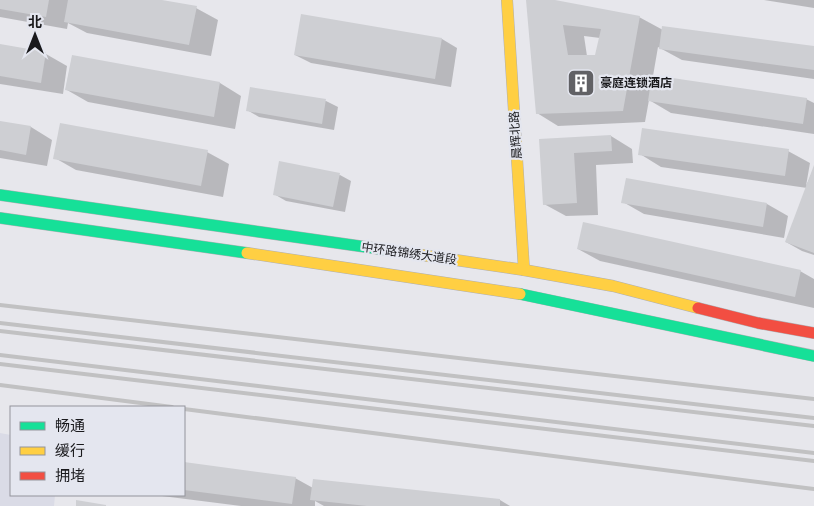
<svg xmlns="http://www.w3.org/2000/svg" width="814" height="506" font-family="Signika,'Noto Sans SC',sans-serif">
	<style>
		.built { fill: #dadbe6 }
		.shadow { fill: #0003; fill-rule: evenodd }
		.building { fill: #cecfd3; fill-rule: evenodd }
		.lines { fill: none; stroke-linecap: round; stroke-linejoin: round }
		.fast-casing { stroke: #afafb3; stroke-width: 12 }
		.slow-casing { stroke: #afafb3; stroke-width: 12 }
		.jam-casing { stroke: #afafb3; stroke-width: 12 }
		.fast { stroke: #16e098; stroke-width: 11 }
		.slow { stroke: #ffcf43; stroke-width: 11 }
		.jam { stroke: #f24e42; stroke-width: 11 }
		.rail { stroke: #c1c1c2; stroke-width: 4 }
		.labels { text-anchor: middle; dominant-baseline: central; stroke-width: 4.5; stroke-linejoin: round; paint-order: stroke }
		.poi-label { font-size: 12px; font-weight: bold; fill: #19191c; stroke: #e4e6ef; text-anchor: start }
		.street-label { font-size: 12px; fill: #19191c; stroke: #e4e6ef }
	</style>
	<rect width="100%" height="100%" fill="#e7e7ec"/>
	<path class="built" d="M0,433l11,2v60h44l-1,11h-54z"/>
	<g class="shadow">
		<path d="M0,0h155l41,8 22,12 -7,36 -124,-23 -19,-10 -1,6 -67,-12z"/>
		<path d="M527,0h21l91,17 24,13 151,18v31l-132,-19 -24,-13 -5,29 153,23 8,4v31l-143,-21 -22,-13 -4,22 -87,4 -21,-13zM584,36l16,2 -4,18h-9z"/>
		<path d="M764,0h50v8z"/>
		<path d="M442,39l15,9 -6,39 -140,-24 -16,-8z"/>
		<path d="M0,46l46,8 21,12 -4,28 -63,-10z"/>
		<path d="M220,83l21,13 -6,33 -147,-27 -21,-12z"/>
		<path d="M326,101l12,6 -4,23 -75,-13 -12,-7z"/>
		<path d="M0,122l31,5 21,13 -5,26 -47,-8z"/>
		<path d="M611,136l21,13 1,14 -37,2 2,50 -32,1 -22,-12 -3,-64z"/>
		<path d="M788,151l22,12 -4,23 8,-18v87l-12,-4 -16,-9 21,-54 -146,-21 -21,-13z"/>
		<path d="M207,152l22,12 -6,33 -147,-27 -21,-12z"/>
		<path d="M340,175l11,6 -6,31 -59,-11 -12,-7z"/>
		<path d="M623,202l144,2 21,12 -4,22 -140,-24z"/>
		<path d="M578,249l222,22 14,8v29l-214,-47z"/>
		<path d="M184,464l111,14 18,10 187,12 10,6h-186l-9,-5v5h-74l-87,-11h30z"/>
	</g>
	<g class="building">
		<path d="M0,0h49l-3,17 -46,-8z"/>
		<path d="M68,0h94l35,6 -8,39 -125,-23z"/>
		<path d="M526,0h29l85,16 -17,95 -87,3zM563,25l38,4 -6,26h-27z"/>
		<path d="M301,14l141,24 -7,41 -141,-24z"/>
		<path d="M662,26l152,20v24l-155,-21z"/>
		<path d="M0,44l46,8 -5,31 -41,-7z"/>
		<path d="M72,55l148,27 -6,35 -149,-27z"/>
		<path d="M652,75l155,23 -4,26 -155,-23z"/>
		<path d="M250,87l76,12 -4,25 -76,-13z"/>
		<path d="M0,121l31,5 -5,29 -26,-5z"/>
		<path d="M60,123l148,27 -7,36 -148,-27z"/>
		<path d="M642,128l147,21 -4,27 -147,-21z"/>
		<path d="M611,135l1,16 -38,2 3,50 -34,2 -4,-66z"/>
		<path d="M279,161l61,12 -7,34 -60,-12z"/>
		<path d="M814,165v88l-29,-11z"/>
		<path d="M626,178l141,25 -4,24 -142,-24z"/>
		<path d="M583,222l218,48 -6,27 -218,-48z"/>
		<path d="M184,462l112,15 -4,27 -108,-14z"/>
		<path d="M313,479l187,20v7h-133l-57,-6z"/>
		<path d="M76,500l30,5v1h-30z"/>
	</g>
	<g class="lines">
		<g class="fast-casing">
			<g id="fast">
				<path d="M0,195l408,58"/>
				<path d="M0,218l247,35"/>
				<path d="M520,294l294,62"/>
			</g>
		</g>
		<g class="slow-casing">
			<g id="slow">
				<path d="M507,0l17,270"/>
				<path d="M247,253l273,41"/>
				<path d="M408,253l116,17 89,16 85,22"/>
			</g>
		</g>
		<g class="jam-casing">
			<path id="jam" d="M698,308l60,15 56,10"/>
		</g>
		<use href="#fast" class="fast"/>
		<use href="#slow" class="slow"/>
		<use href="#jam" class="jam"/>
		<g class="rail">
			<path d="M0,305l814,94"/>
			<path d="M0,323l814,95"/>
			<path d="M0,331l814,95"/>
			<path d="M0,355l814,98"/>
			<path d="M0,364l814,97"/>
			<path d="M0,385l172,22"/>
			<path d="M184,409l630,80"/>
		</g>
	</g>
	<defs>
		<g id="building-square" transform="scale(1.4375)"><rect x="-9" y="-9" width="18" height="18" rx="4" fill="#616165" stroke="#e4e6ef"/><path d="M-4-6H4V6H1V3H-1V6H-4ZM-2.5-4.3h1.7v1.8h-1.7ZM.8-4.3h1.7v1.8H.8ZM-2.5-1h1.7V.8h-1.7ZM.8-1h1.7V.8H.8Z" fill="#fff"/></g>
	</defs>
	<g fill-rule="evenodd">
		<use href="#building-square" x="581" y="83"/>
	</g>
	<g class="labels">
		<g class="poi-label">
			<text x="600" y="83">豪庭连锁酒店</text>
		</g>
		<g class="street-label">
			<text transform="translate(516 135) rotate(-94)">晨辉北路</text>
			<text transform="translate(409 254) rotate(8)">中环路锦绣大道段</text>
		</g>
	</g>
	<rect x="10" y="406" width="175" height="90" fill="#e4e6ef" stroke="#93949b"/>
	<rect x="20" y="422" width="25" height="8" fill="#16e098" stroke="#93949b"/>
	<text x="55" y="431" font-size="15" fill="#19191c">畅通</text>
	<rect x="20" y="447" width="25" height="8" fill="#ffcf43" stroke="#93949b"/>
	<text x="55" y="456" font-size="15" fill="#19191c">缓行</text>
	<rect x="20" y="472" width="25" height="8" fill="#f24e42" stroke="#93949b"/>
	<text x="55" y="481" font-size="15" fill="#19191c">拥堵</text>
	<g transform="translate(35 35)" stroke="#e4e6ef" stroke-width="4" paint-order="stroke">
	<path d="M0-4L9 19L0 12L-9 19Z" fill="#19191c"/>
	<text y="-8" font-size="14" font-weight="bold" text-anchor="middle" fill="#19191c">北</text>
	</g>
</svg>
